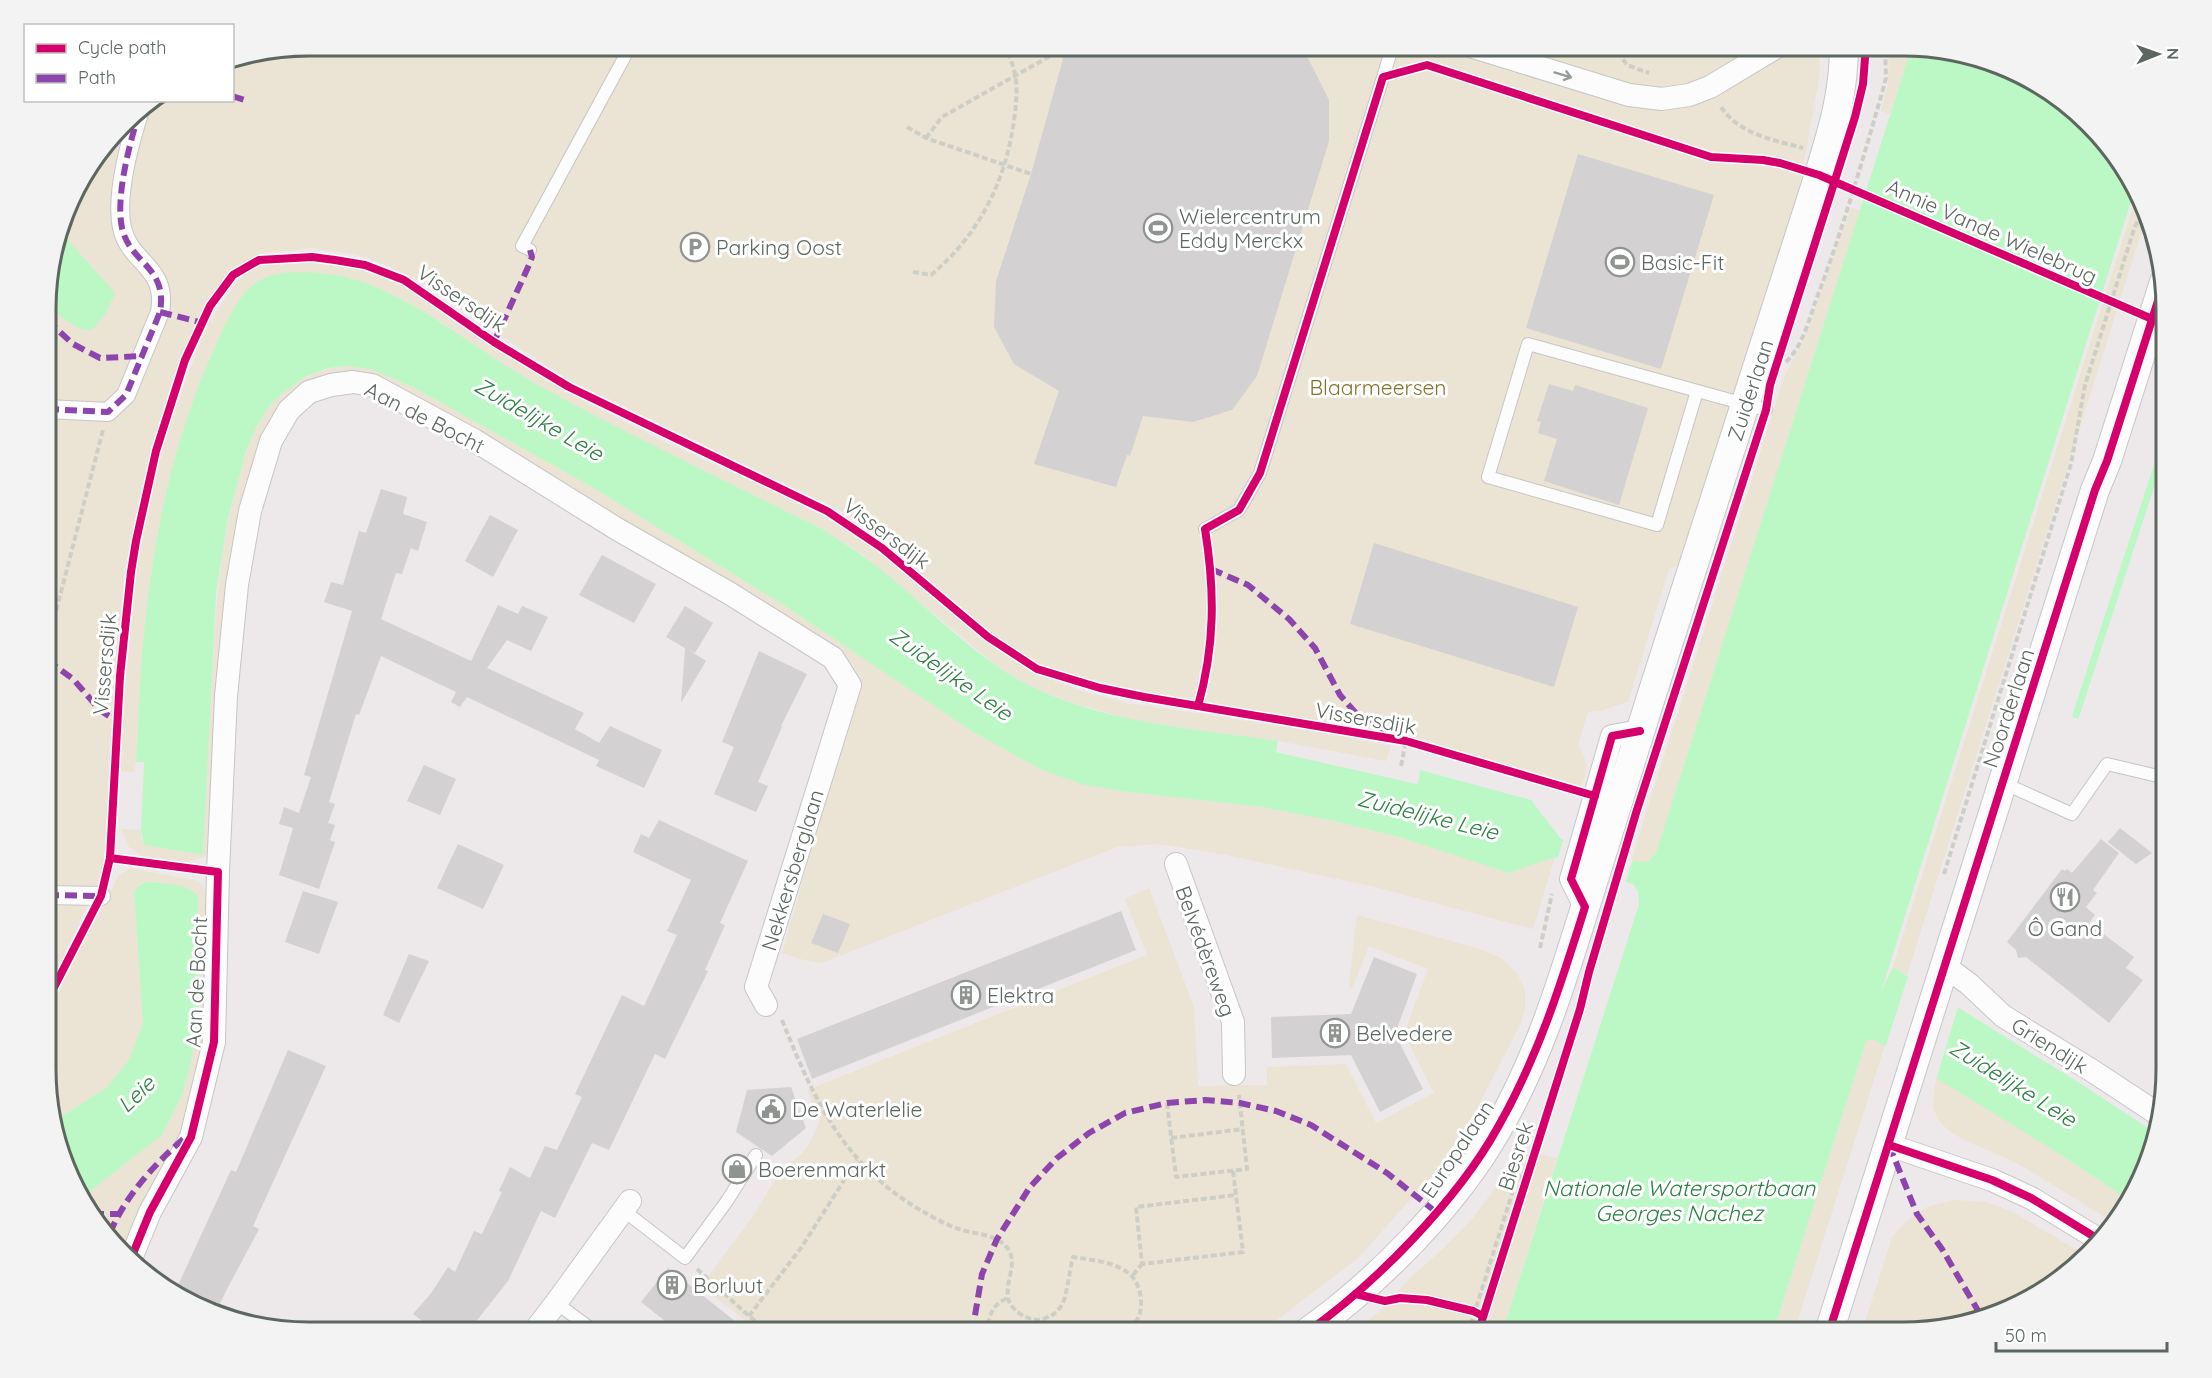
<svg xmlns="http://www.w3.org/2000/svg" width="2212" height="1378" font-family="Quicksand,sans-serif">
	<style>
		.green { fill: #ebe3d3 }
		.water { fill: #bcf8c6 }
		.pier { fill: #ede8ea }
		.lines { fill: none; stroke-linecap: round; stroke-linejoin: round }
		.stream { stroke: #bcf8c6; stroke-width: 7 }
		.building { fill: #d4d1d2 }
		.service-casing { stroke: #c7c6c6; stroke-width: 14 }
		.pedestrian-casing { stroke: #c7c6c6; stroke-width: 20 }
		.minor-casing { stroke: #c7c6c6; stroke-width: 24 }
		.tertiary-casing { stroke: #c7c6c6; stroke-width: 30 }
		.path { stroke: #cdcfc7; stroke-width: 4; stroke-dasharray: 6 3; stroke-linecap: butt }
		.service { stroke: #fcfcfc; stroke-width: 12 }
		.pedestrian { stroke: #fcfcfc; stroke-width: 18 }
		.minor { stroke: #fcfcfc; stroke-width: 22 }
		.tertiary { stroke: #fcfcfc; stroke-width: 28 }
		.quiet { stroke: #8e44ad; stroke-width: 6; stroke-dasharray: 12 6; stroke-linecap: butt }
		.cycleway-casing { stroke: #fff; stroke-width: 11 }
		.cycleway { stroke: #d6006c; stroke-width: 8 }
		.oneway { stroke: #959b97 }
		.labels { text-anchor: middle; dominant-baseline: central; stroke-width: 6; stroke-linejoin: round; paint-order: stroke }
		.poi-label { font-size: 21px; fill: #5d6760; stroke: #fff; text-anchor: start }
		.street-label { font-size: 21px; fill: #5d6760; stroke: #fff }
		.park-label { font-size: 21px; fill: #84732f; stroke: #fff }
		.water-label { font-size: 22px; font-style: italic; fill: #2d8143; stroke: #fff }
		.rim { fill: none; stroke: #5d6760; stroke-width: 3 }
	</style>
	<rect width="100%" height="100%" fill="#ede8ea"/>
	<g class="green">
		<path d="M309,45h1511l-1,34 -22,121 -116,364 -12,5 -41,133 -25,8 -15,2 -10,33c11,18 10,24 3,43l-127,-37 -72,-18 -144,-22 -147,-30 -52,-17 -36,-23 -56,-44 -69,-62 -30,-21 -277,-133 -47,-30 -101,-68 -32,-16 -32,-12 -47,-7 -50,5 -22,12 -17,16 -27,40 -24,60 -19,62 -29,132 -21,297 -56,119v-716l25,-83 63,-81 16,-10 81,-1 1,-40z"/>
		<path d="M1889,45l23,1 -22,68 -9,-3 7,-27z"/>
		<path d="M2137,195l8,26 -238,754 -14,-8z"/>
		<path d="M1851,208l9,2 -204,643 -8,9 -17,-1 153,-484 21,-39z"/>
		<path d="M295,260l53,5 46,15 80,55 91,56 100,51 102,46 84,43 32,24 113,94 35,22 50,20 47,12 192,29 71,14 -5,15 -108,-20 -143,-20 -71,-21 -34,-14 -32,-19 -135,-112 -41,-26c-92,-46 -185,-90 -275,-138 -62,-34 -115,-83 -181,-108 -27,-10 -86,-17 -111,0 -16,11 -31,44 -39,62 -39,84 -60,178 -70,269 -6,49 -7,99 -10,148l-2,10 -13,-1 2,-60 14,-143 22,-115 39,-105 11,-25 17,-26 13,-18 19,-14z"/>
		<path d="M350,366l23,4 40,17 179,100 193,119 188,126 67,37 45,16 43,7 134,15 71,14 66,16 110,36 46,-16 -22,72 -158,-42 -153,-33 -65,-10 -40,3 -296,116 -17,-3 -22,-7 79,-276 -14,-20 -8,2 -486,-282 -88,56 -53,398 -5,25 -20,6 -46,-6 -12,-9 -8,-18 20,1v8l3,7 59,10c2,-52 5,-104 8,-155 4,-78 7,-155 30,-230 6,-22 14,-47 30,-65 20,-24 49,-37 79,-39z"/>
		<path d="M130,868l68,13 8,10 2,7 -1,128 -24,106 -11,12 -48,103 -44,-48 82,-64 20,-40 8,-29 6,-37 2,-134c-8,-7 -42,-15 -53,-13 -6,1 -8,6 -11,10l9,131 -14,37 -23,28 -53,34 -6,-19v-91l72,-137z"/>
		<path d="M1149,888l45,119 4,79 69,-1v-18l79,-3 30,59 58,-30 -28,-55v-10l22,-59 -59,-23 -17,43 -3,-4 8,-70 123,34 21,9 16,15 8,17v18l-4,15 -50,97 -33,49 -80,89 -98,75h-499l-60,-47 53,-71 23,-39 -8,-5c33,-11 38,-19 51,-51l-13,-30 340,-135 -22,-56z"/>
		<path d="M1873,1039l12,6 -91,287 -21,1 93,-292z"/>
		<path d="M1937,1077l121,76 72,48 -7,14 -9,8c-32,-20 -64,-41 -98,-60 -22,-12 -56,-21 -73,-38 -14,-14 -10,-31 -6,-48z"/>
		<path d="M1523,1150l34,8 -55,175h-152l29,-21 33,-36 31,-27 30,-31z"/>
		<path d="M1954,1200l31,2 26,9 71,42 -47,45 -115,34h-58l30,-95 16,-17 19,-13z"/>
	</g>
	<g class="water">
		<path d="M1912,46l60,8 77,35 83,88 3,12 -254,803 12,-25 185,115 79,52 -4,20 -23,47 -72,-48 -185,-114 -7,2 -93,292h-271l137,-429 -1,-13 -5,-7 -78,-27 -46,16 -110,-36 -66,-16 -71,-14 -134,-15 -44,-7 -44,-16 -67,-37 -188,-126 -193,-119 -179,-100 -40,-17 -23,-4 -22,2 -23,9 -22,16 -13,12 -13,21 -11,25 -18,67 -12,76 -13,261 -59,-10 -3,-15 3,-68h-8c3,-49 4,-99 10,-148 10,-92 31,-185 70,-269 9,-21 23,-53 44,-65 24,-14 81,-7 106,3 65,25 120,75 181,107 90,49 183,93 275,139 23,15 46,29 67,47 36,30 70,64 109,91 80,55 186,60 280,74l-2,11 141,32 3,-14 111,30 30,39 70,22 17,1 8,-9z"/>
		<path d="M62,227l2,9 51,57 -9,20 -14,17 -12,-1 -33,-22v-32z"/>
		<path d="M145,882c17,1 40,1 53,13l-2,134 -6,37 -8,29 -20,40 -82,64 -27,-77 53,-34 23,-28 14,-37 -9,-131 4,-6z"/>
	</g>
	<g class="pier">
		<path d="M1278,741h3l-2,9 136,30 2,-11 3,1 -2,14 -142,-32z"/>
		<path d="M1564,837l69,22 -8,25 -68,-23z"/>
		<path d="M1909,973l50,31 -23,76 -51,-32z"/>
	</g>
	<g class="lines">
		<path class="stream" d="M2076,715l90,-276"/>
	</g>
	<g class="building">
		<path d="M1056,45h235l16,11 22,44v41l-72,235 -25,34 -39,12 -50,-6 -13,40 -3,-1 -11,32 -82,-23 25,-73 -45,-27 -20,-37 2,-46 35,-107 32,-115z"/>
		<path d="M1578,154l136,41 -53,174 -135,-41z"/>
		<path d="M1549,384l24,7 2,-6 73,23 -29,97 -75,-24 13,-42 -19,-6 3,-11 -4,-1z"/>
		<path d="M381,489l26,8 -4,17 24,8 -9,29 -7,-3 -9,26 -6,-1 -15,46 90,42 27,-56 20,9 4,-8 26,11 -17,34 -24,-11 -20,28 97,45 -9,16 24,14 11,-17 52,24 -18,38 -48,-22 3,-6 -132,-63 -7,10 -9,-5 5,-10 -75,-36 -22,59 -3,-1 -27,88 6,2 -7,19 7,2 -5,15 -7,-2 12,4 -16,47 -40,-14 14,-47 -14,-4 5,-17 15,6 12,-36 -7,-2 48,-164 -28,-9 7,-20 12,3 16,-54 7,2z"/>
		<path d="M490,515l28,15 -25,47 -28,-16z"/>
		<path d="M1374,543l204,64 -24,80 -204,-63z"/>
		<path d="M602,555l54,29 -22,39 -55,-28z"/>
		<path d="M685,606l28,17 -18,30 -6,-3 17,11 -25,42 4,-55 -19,-11z"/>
		<path d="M759,651l48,23 -26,52 1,1 -24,55 10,4 -12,26 -42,-18 20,-47 -12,-5z"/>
		<path d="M424,765l32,14 -16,36 -33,-14z"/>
		<path d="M659,820l89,41 -28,62 5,2 -20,45 3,1 -43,88 -10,-5 -46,96 -17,-7 -37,75 -14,-7 -33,70 -41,52h-29l-25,-19 19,-22 16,-25 7,5 19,-41 8,3 20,-42 -3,-1 11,-24 20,11 15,-32 12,4 25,-53 -7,-3 47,-99 22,11 33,-71 -10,-4 24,-51 -58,-28 8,-18 8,4z"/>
		<path d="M2120,828l32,25 -16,11 -28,-22z"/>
		<path d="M2101,839l18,14 -26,37 4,3 -11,14 9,8 -6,8 45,34 -8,11 17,12 -34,43 -83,-66 -8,1 -2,-8 -9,-8 55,-73 3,2 2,-2 5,4z"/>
		<path d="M458,844l46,21 -21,44 -46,-21z"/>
		<path d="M303,891l35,11 -19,52 -34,-12z"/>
		<path d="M1121,911l15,39 -324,129 -15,-40z"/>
		<path d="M823,914l27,10 -12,29 -27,-10z"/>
		<path d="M409,954l20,7 -30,62 -16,-8z"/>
		<path d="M1374,957l43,17 -19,52v14l25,49 -43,23 -29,-57 -79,3 -1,-41 80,-3z"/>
		<path d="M288,1050l38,16 -73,160 6,3 -33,62 -11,23 -41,-20 57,-124 5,2z"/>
		<path d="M791,1087l15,41 -34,28 -36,-24 11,-42z"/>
		<path d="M668,1268l82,65h-70l-39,-31z"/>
	</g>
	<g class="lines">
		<g class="service-casing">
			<g id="service">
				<path d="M530,250l-8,-4 109,-201"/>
				<path d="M1697,391l-40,134 -169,-48 40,-133 238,66"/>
				<path d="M1205,529l34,-19 21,-37 133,-428"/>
				<path d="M2003,783l69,31 35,-50 59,14"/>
				<path d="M623,1210l62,48 42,-57 29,-46"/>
				<path d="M556,1303l41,30"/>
			</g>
		</g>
		<g class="pedestrian-casing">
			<g id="pedestrian">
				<path d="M47,409l61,3 18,-17 34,-83c8,-46 -30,-48 -38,-84 -7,-33 9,-90 19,-121"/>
				<path d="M47,895l54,1"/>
			</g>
		</g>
		<g class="minor-casing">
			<g id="minor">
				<path d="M1467,45l162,50 33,4 27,-4 21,-8 70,-42"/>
				<path d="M1176,864l57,158 1,52"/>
				<path d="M1585,907l-14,-28 41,-143 28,-5"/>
				<path d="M1946,967l23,17 34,32 88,54 70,46"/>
				<path d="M1889,1145l103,35 39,18 67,41"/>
				<path d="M132,1256l18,-44 41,-75 23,-95 4,-170 8,-176 11,-111 13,-74 21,-70 18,-31 20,-18 22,-7 22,-3 19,3 102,55 143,89 112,64 104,65 17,27 -94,302 10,18"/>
				<path d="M533,1333l23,-30 74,-102"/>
			</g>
		</g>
		<g class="tertiary-casing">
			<g id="tertiary">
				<path d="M1829,1332l266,-842 12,-29 57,-179"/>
				<path d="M1306,1333c71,-50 149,-129 192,-205 39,-67 62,-140 85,-214 23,-73 46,-147 69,-220 54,-169 109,-338 163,-507 15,-50 29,-88 29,-142"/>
			</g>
		</g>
		<g class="path">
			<path d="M1612,45l15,20 22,8"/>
			<path d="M1721,107c18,27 52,33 82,41"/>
			<path d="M907,127l19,11 105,36"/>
			<path d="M926,138l16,-21 117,-66"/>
			<path d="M913,272l18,3c48,-40 75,-94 83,-155 4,-29 5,-49 -11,-75"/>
			<path d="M1786,362c16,-15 23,-42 30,-62 26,-68 46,-138 66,-207l4,-15 -1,-33"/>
			<path d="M47,654l7,-21 1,-18 48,-185"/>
			<path d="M1401,766l5,-25"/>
			<path d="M1944,874l127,-410 14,-79 49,-156 8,-17"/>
			<path d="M1540,948l12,-54"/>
			<path d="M782,1020c32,80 62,146 140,191 11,6 24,14 37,18 12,4 28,5 39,11 26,16 7,36 10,58 2,12 20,23 32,22 3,0 9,-4 12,-5 7,-4 11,-11 13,-18 3,-13 5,-27 8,-40 30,5 66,6 68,44 1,15 -5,22 -16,32"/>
			<path d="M1167,1103l9,74 71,-8 -8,-74"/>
			<path d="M1171,1138l72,-9"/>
			<path d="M1233,1171l10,81 -101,12 -6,-57 100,-12"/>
			<path d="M697,1269l52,47 21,17"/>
			<path d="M1133,1275l9,-11"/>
			<path d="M749,1316l52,-68 56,-88"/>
			<path d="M986,1333c3,-17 6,-29 22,-35"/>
			<path d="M1468,1333l49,-155 10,-3"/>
		</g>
		<use href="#service" class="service"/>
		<use href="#pedestrian" class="pedestrian"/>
		<use href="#minor" class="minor"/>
		<use href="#tertiary" class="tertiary"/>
		<g class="quiet">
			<path d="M232,96l13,4"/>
			<path d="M160,312l43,11"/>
			<path d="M47,320l26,24 27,14 43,-2"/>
			<path d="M494,342l35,-77 3,-8 -2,-7"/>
			<path d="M47,409l61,3 18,-17 34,-83c8,-46 -30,-48 -38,-84 -7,-33 9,-90 19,-121"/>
			<path d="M1211,569l37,16 41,34 26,29 25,47 20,23 22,11 5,10"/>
			<path d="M47,660l26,19 28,32 16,10"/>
			<path d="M47,895l54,1"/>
			<path d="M1889,1145l28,69 25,35 38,65"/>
			<path d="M92,1214h26"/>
			<path d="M110,1233c15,-37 47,-72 78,-98"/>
			<path d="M972,1333l10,-59 15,-35 33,-52 27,-29 32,-25 36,-20 42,-10 38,-3 35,3 36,8 35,14 76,48 49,39"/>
		</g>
		<g class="cycleway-casing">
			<g id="cycleway">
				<path d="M1198,706c17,-60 17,-115 7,-177l34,-19 21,-37 123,-396 44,-12 284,92 52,3 17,3 39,12 347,150"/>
				<path d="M110,858l108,14 -4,170 -23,95 -41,75 -18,44"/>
				<path d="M47,1001l54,-105 9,-38 10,-182 11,-104 5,-31 20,-90 29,-91 25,-54 23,-31 26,-15 53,-3 23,3 30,5 39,15 90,62 75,45 258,124 55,37 106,89 49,32 63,19 44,9 262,44 189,55"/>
				<path d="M1889,1145l103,35 39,18 67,41"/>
				<path d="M1356,1294l29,7 15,-3 27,2 46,11 10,5"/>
				<path d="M1829,1332l266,-842 12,-29 57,-179"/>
				<path d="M1306,1333c69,-49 151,-132 192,-206 40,-70 63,-143 87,-220l-14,-28 41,-143 28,-5"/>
				<path d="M1478,1333l102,-324 9,-37 47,-159 130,-403 4,-25 85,-268 8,-33 3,-39"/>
			</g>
		</g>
		<use href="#cycleway" class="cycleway"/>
	</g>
	<defs><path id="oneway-shaft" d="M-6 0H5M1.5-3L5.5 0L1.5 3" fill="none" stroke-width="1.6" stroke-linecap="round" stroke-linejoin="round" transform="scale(1.5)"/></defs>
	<use class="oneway" href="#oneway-shaft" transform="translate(1563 75) rotate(17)"/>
	<defs>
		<g id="stadium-ring" transform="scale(1.5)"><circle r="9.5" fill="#fff" stroke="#8f9490" stroke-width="1.5"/><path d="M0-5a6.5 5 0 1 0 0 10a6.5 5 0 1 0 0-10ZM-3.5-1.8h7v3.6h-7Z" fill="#8f9490"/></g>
		<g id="parking-ring" transform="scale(1.5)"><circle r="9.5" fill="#fff" stroke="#8f9490" stroke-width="1.5"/><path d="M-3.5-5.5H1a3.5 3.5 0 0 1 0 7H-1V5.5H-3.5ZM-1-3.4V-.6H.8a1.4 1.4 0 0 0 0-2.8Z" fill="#8f9490"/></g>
		<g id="restaurant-ring" transform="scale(1.5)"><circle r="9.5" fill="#fff" stroke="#8f9490" stroke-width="1.5"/><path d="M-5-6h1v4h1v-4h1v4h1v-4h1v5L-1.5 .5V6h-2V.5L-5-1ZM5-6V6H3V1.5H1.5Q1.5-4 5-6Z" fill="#8f9490"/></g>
		<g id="building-ring" transform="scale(1.5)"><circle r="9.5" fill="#fff" stroke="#8f9490" stroke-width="1.5"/><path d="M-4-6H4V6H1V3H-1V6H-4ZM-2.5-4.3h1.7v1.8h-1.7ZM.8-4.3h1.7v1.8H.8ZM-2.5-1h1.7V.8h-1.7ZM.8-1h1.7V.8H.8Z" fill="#8f9490"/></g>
		<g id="civic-ring" transform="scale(1.5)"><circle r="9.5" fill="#fff" stroke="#8f9490" stroke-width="1.5"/><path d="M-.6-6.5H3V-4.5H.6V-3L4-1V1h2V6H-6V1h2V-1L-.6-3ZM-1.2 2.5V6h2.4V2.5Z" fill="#8f9490"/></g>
		<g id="shop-ring" transform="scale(1.5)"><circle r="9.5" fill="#fff" stroke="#8f9490" stroke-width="1.5"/><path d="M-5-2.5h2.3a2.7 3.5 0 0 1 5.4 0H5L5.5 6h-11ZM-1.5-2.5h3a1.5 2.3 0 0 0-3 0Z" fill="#8f9490"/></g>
	</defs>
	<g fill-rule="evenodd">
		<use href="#stadium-ring" x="1158" y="228"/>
		<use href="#parking-ring" x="695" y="247"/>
		<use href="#stadium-ring" x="1620" y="262"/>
		<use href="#restaurant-ring" x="2065" y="897"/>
		<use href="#building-ring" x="966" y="995"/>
		<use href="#building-ring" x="1335" y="1033"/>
		<use href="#civic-ring" x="771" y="1109"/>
		<use href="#shop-ring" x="737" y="1169"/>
		<use href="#building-ring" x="672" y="1285"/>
	</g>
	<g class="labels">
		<g class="poi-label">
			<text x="1179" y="216">Wielercentrum<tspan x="1179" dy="24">Eddy Merckx</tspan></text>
			<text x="716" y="247">Parking Oost</text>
			<text x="1641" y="262">Basic-Fit</text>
			<text x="2065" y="928" text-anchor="middle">Ô Gand</text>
			<text x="987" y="995">Elektra</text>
			<text x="1356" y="1033">Belvedere</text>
			<text x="792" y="1109">De Waterlelie</text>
			<text x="758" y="1169">Boerenmarkt</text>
			<text x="693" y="1285">Borluut</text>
		</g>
		<g class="street-label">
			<text transform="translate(1992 231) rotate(24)">Annie Vande Wielebrug</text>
			<text transform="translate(462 298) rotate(34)">Vissersdijk</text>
			<text transform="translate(1750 390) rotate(-72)">Zuiderlaan</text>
			<text transform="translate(425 417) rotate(27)">Aan de Bocht</text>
			<text transform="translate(887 533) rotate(37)">Vissersdijk</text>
			<text transform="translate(104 664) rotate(-85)">Vissersdijk</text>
			<text transform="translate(2008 708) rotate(-72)">Noorderlaan</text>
			<text transform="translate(1366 718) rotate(10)">Vissersdijk</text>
			<text transform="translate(792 870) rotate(-73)">Nekkersberglaan</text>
			<text transform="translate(1206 951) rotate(70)">Belvédèreweg</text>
			<text transform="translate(196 982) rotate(-87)">Aan de Bocht</text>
			<text transform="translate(2050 1045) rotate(32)">Griendijk</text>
			<text transform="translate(1457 1149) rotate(-56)">Europalaan</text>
			<text transform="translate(1515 1156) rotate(-72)">Biesrek</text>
		</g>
		<g class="park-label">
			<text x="1378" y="387">Blaarmeersen</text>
		</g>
		<g class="water-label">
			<text transform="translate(539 419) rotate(30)">Zuidelijke Leie</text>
			<text transform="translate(951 674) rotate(35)">Zuidelijke Leie</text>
			<text transform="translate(1428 815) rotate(14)">Zuidelijke Leie</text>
			<text transform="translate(2013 1083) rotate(32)">Zuidelijke Leie</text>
			<text transform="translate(136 1094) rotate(-44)">Leie</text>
			<text x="1679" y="1188">Nationale Watersportbaan<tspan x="1679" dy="25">Georges Nachez</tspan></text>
		</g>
	</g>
	<path d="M0 0H2212V1378H0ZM309 56H1903A253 253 0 0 1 2156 309V1069A253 253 0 0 1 1903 1322H309A253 253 0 0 1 56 1069V309A253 253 0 0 1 309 56Z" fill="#f2f3f2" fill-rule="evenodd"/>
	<path class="rim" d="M309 56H1903A253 253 0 0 1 2156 309V1069A253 253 0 0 1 1903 1322H309A253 253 0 0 1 56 1069V309A253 253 0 0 1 309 56Z"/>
	<rect x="24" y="24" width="210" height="78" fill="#ffffff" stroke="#bec2bf" stroke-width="1.5"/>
	<rect x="36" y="44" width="30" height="9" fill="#d6006c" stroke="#bec2bf" stroke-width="1.5"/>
	<text x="78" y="54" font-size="18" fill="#5d6760">Cycle path</text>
	<rect x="36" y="74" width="30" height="9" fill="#8e44ad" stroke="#bec2bf" stroke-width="1.5"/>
	<text x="78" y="84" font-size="18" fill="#5d6760">Path</text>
	<g transform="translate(2158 54) rotate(89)" stroke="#ffffff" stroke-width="4.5" paint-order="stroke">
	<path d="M0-4.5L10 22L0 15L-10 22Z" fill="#5d6760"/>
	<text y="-9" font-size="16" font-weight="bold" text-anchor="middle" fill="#5d6760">N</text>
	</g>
	<path d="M1996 1342v9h171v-9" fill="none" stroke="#5d6760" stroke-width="3"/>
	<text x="2005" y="1342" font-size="18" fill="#5d6760" stroke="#ffffff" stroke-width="4.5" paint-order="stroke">50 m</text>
</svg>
